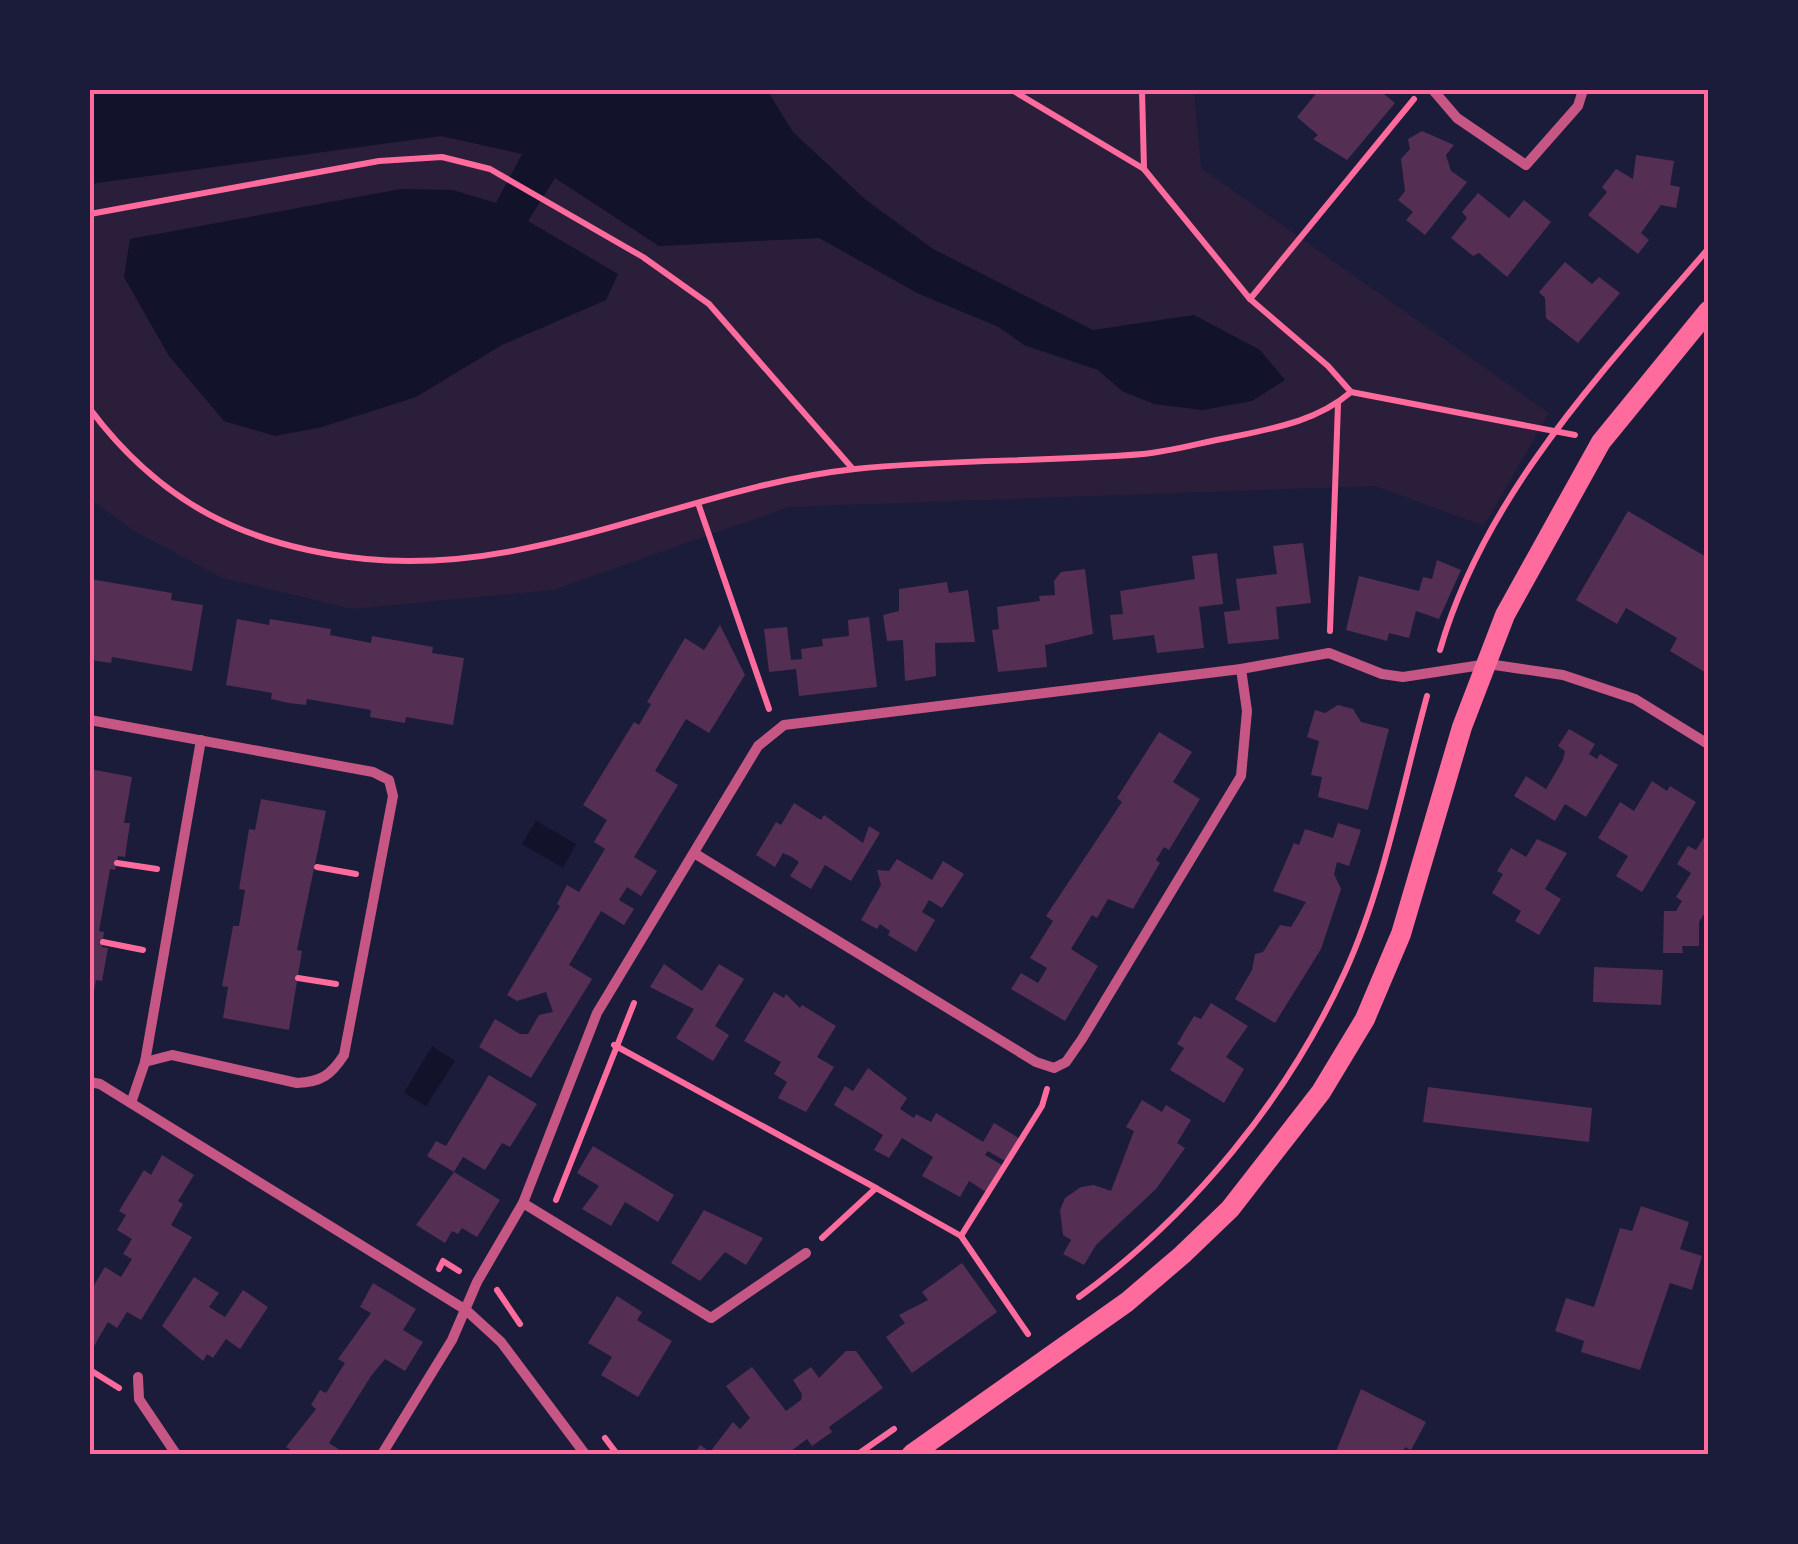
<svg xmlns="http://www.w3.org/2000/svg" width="1798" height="1544" font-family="'DejaVu Sans',sans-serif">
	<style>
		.green { fill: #2a1e3b }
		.water { fill: #12122b }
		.building { fill: #542f53 }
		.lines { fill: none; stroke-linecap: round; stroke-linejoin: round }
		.path { stroke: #ff6b9d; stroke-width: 6 }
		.minor { stroke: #c65784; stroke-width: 10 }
		.secondary { stroke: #ff6b9d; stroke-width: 20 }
		.neatline { fill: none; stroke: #ff6b9d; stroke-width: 4 }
	</style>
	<rect width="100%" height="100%" fill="#1b1b3a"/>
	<path class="green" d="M90,90h1104l7,78 348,245 -65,113 -109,-40 -586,21 -236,83 -200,19 -131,-31 -86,-46 -46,-33z"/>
	<g class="water">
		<path d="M90,90h677l26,42 73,68 67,49 160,81 101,-15 66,35 25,30 -33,21 -49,9 -49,-6 -32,-13 -24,-21 -74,-25 -25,-18 -80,-33 -100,-56 -160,8 -104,-68 -27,43 90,53 -12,26 -104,45 -86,52 -94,30 -47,9 -51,-15 -55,-65 -45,-79 6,-38 271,-50 52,1 43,13 26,-49 -81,-18 -351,48z"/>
		<path d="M536,821l40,23 -13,24 -41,-24z"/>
		<path d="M432,1046l23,15 -29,45 -22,-13z"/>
	</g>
	<g class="building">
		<path d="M1319,90h60l16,13 -48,57 -34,-21 5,-4 -21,-18z"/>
		<path d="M1422,131l32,14 -8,10 5,16 16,11 -42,53 -19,-15 7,-8 -15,-12 7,-9 -4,-32 9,-10 -2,-10z"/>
		<path d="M1636,155l38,6 -4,24 10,2 -4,21 -15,-3 -20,28 8,7 -11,14 -50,-39 19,-23 -5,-5 14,-18 17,10z"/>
		<path d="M1478,193l31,25 15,-18 27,22 -44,55 -28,-24 -6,3 -22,-18 16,-20 -5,-6z"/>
		<path d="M1565,262l27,22 7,-7 21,16 -42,50 -32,-25 -1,-20 -6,-6z"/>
		<path d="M1628,511l80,47v116l-38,-23 7,-13 -51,-30 -9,16 -41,-24z"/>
		<path d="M1303,543l8,60 -35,4 3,32 -51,5 -4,-32 16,-2 -4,-31 41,-5 -4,-28z"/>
		<path d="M1217,553l6,51 -24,3 5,41 -47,5 -3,-18 -41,5 -3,-25 13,-1 -3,-23 75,-12 -3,-23z"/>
		<path d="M1437,560l24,10 -22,49 -23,-8 -7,27 -20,-5 -2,8 -41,-11 13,-54 60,15 4,-14 9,2z"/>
		<path d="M1085,569l8,65 -48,11 2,22 -49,5 -6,-42 7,-1 -2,-22 43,-6 -1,-5 16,-1 -1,-14 7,-9z"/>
		<path d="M90,579l82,14 -1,7 32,5 -11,66 -80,-14 -1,6 -21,-3z"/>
		<path d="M947,582l2,11 19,-3 7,52 -40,1 1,33 -31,5 -2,-41 -16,1 -4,-26 16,-4v-22z"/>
		<path d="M869,617l8,70 -78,9 -3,-27 -27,3 -5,-43 23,-2 4,33 11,-1 -1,-10 22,-3 -1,-7 27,-3 -1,-16z"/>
		<path d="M237,619l32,6 1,-6 61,10 -1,6 41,8 1,-7 61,11 -1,6 32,5 -11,67 -47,-8 -1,6 -35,-6 1,-7 -64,-11 -1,6 -17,-2 -18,-4 1,-6 -46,-8z"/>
		<path d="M720,625l25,50 -36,58 -23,-14 -31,52 23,14 -44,72 23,14 -16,25 -14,-9 -8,13 15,9 -10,16 -23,-14 -32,54 23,14 -61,99 -52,-31 16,-28 25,15h8l11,-19 14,-3 -7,-20 -29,9 -10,-6 53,-89 -3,-2 10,-19 12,7 26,-43 -11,-7 13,-22 -24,-15 51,-83 5,3 12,-21 -4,-2 38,-64 19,12z"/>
		<path d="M1338,705l15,4 8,13 28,7 -21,81 -50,-13 4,-20 -11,-2 8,-34 -12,-4 8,-27 10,3z"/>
		<path d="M1569,729l26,15 -6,10 8,5 3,-5 18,11 -32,52 -21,-13 -10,17 -41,-25 12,-20 20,13 17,-29 2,-9 -7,-5z"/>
		<path d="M1159,732l33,20 -19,30 27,17 -31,51 -5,-3 -8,13 4,3 -27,46 -25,-10 -11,19 -5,-3 -21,34 27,17 -33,55 -54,-32 10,-16 17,10 9,-15 -17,-10 23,-37 -7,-5 76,-114 -5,-4z"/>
		<path d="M90,769l42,8 -8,46h6l-5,34 -7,-1 -3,14 -5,-1 -11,62 5,1 -2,15 6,1 -6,33 -6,-1 -4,22z"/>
		<path d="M1652,781l15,10 3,-5 26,16 -54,90 -26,-16 12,-20 -30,-18 22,-36 14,9z"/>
		<path d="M261,799l65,12 -29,139 5,1 -13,79 -66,-12 5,-31 -6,-1 11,-60h6l6,-36 -6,-1 10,-60 6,1z"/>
		<path d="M794,803l27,17 3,-5 39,28 6,-17 11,7 -29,48 -26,-16 -14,24 -21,-13 9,-14 -7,-5 -9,-4 -8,14 -19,-12 20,-33 5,3z"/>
		<path d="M1338,823l23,7 -12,36 -12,-4 -3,12 7,15 -20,60 -46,74 -40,-24 17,-29 3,-16 8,-2 17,-27 11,2 15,-25 -33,-11 21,-48 5,2 6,-16 28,9z"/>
		<path d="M1708,831v77l-9,14v24h-17l1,7h-20l1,-42h12l6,-10 -6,-4 15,-24 -14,-9 11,-18 8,4z"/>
		<path d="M1537,839l30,14 -22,36 16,10 -22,36 -24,-14 6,-10 -29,-18 11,-19 -6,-3 14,-23 15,9z"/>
		<path d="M897,859l35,21 11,-19 21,13 -22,34 -13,-8 -7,12 13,8 -19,32 -28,-17 2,-4 -10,-7 -3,5 -16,-9 20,-35 -4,-15 12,1z"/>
		<path d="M664,964l38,27 17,-27 25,15 -29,47 14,9 -16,26 -37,-23 18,-29 -44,-22z"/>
		<path d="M1594,967l69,3 -2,35 -68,-3z"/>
		<path d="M774,992l10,6 2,-4 14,14 2,-3 34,21 -19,31 17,10 -28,45 -28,-14 9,-16 -13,-8 7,-12 -37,-21z"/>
		<path d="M1211,1003l37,23 -22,31 18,12 -20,34 -54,-33 14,-22 -7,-4 17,-28 7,3z"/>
		<path d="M868,1068l39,30 -7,11 14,9 2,-4 15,8 5,-9 47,29 11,-19 25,15 -14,23 -17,-10 -3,4 17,10 -16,27 -17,-11 -9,16 -38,-21 11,-19 -31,-19 -13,20 -15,-8 9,-15 -49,-30 11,-19 8,5z"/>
		<path d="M489,1075l48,29 -27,43 -8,-4 -17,27 -22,-13 -9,15 -27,-16 9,-15 10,5z"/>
		<path d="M1428,1087l164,21 -3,34 -166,-20z"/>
		<path d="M1142,1100l20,12 4,-7 25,15 -14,23 8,5 -29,41 -60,56 -12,20 -21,-11 8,-14 -8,-5 -3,-25 5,-12 16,-11 13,-2 17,6 23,-60 -8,-4z"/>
		<path d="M593,1146l81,49 -16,27 -33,-20 -14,24 -29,-17 17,-23 -22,-13z"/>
		<path d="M162,1155l32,20 -16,26 5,3 -12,21 21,12 -51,83 -14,-8 -10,16 -9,-6 -18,31v-61l15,-25 16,10 11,-18 -9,-5 9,-15 -15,-9 9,-15 -7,-4 25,-41 7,5z"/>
		<path d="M454,1172l46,28 -23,37 -15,-9 -4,6 -6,-3 -7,12 -29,-18z"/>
		<path d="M1641,1206l48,16 -9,27 22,7 -10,34 -22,-7 -30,87 -59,-18 3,-11 -29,-10 11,-33 28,9 26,-79 12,3z"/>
		<path d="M704,1210l59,28 -17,27 -21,-13 -25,29 -29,-18z"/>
		<path d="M962,1263l35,49 -85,61 -26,-36 19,-14 -6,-8 29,-15 -6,-8z"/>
		<path d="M194,1277l25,16 -10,14 16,10 18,-27 25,17 -28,42 -14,-10 -13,19 -6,-4 -4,7 -41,-35z"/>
		<path d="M373,1283l43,26 -13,21 20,12 -18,29 -20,-12 -14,17 -42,67 17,11h-57l2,-4 -5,-3 30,-38 -5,-4 9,-15 6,3 19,-30 -7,-4 33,-46 -11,-6z"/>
		<path d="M617,1296l25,16 -5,8 35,21 -34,56 -37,-22 11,-18 -24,-14z"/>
		<path d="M846,1351h10l27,37 -54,39 3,5 -20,14 -5,-7 -20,15h-93l6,-9 10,7 23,-30 7,7 10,-11 -24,-32 26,-19 34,44 15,-11 1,-6 -9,-14 18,-13 8,11z"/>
		<path d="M1361,1389l65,33 -15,28 -6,-3 -3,7h-67z"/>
	</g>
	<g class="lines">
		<g class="path">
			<path d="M1142,90l2,79"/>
			<path d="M90,214l289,-53 63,-4 48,12 153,88 66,47 143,164"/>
			<path d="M1250,299l164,-200"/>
			<path d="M1351,392l224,43"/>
			<path d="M90,409c71,95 158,138 276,150 170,17 323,-72 489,-90 95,-10 192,-7 288,-15 29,-3 60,-12 89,-17 43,-9 85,-16 119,-45l-23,-26 -78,-67 -106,-130 -132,-79"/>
			<path d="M698,503l71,206"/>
			<path d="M1330,631l8,-227"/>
			<path d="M1440,650c45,-157 164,-280 268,-401"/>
			<path d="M117,863l40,6"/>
			<path d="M317,867l39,7"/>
			<path d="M103,942l40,8"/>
			<path d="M298,978l38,6"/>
			<path d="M614,1045l262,143"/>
			<path d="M556,1200l78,-197"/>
			<path d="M961,1236l67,98"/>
			<path d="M822,1238l54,-50 85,48 81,-130 5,-17"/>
			<path d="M439,1269l4,-8 16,10"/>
			<path d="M497,1290l23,34"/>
			<path d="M1079,1297c113,-82 208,-198 266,-325 39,-86 57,-185 82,-276"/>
			<path d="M90,1370l29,18"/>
			<path d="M605,1438l12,16"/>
			<path d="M858,1454l36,-25"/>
		</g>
		<g class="minor">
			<path d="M1433,90l24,28 69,47 52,-59 5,-16"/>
			<path d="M90,720l283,52 16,8 4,16 -49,259c-13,20 -23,27 -47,28l-125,-28 -27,7"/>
			<path d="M694,853l342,209 18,6 12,-6 16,-23 159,-263 6,-65 -6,-42"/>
			<path d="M90,1082l10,2 366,226 35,32 84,112"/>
			<path d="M131,1103l14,-41 56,-322"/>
			<path d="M523,1203l188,115 95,-65"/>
			<path d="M138,1377l1,22 37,55"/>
			<path d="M382,1454l70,-114 25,-58 46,-79 74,-190 161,-267 26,-21 457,-56 88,-16 53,21 21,3 85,-13 75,11 72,24 73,45"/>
		</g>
		<path class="secondary" d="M912,1454l215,-152 55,-47 48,-46 91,-117 44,-73 36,-85 61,-207 43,-112 96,-173 107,-131"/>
	</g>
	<rect width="1798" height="1544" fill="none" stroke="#1b1b3a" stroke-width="185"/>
	<rect x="92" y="92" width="1614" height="1360" class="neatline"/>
</svg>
